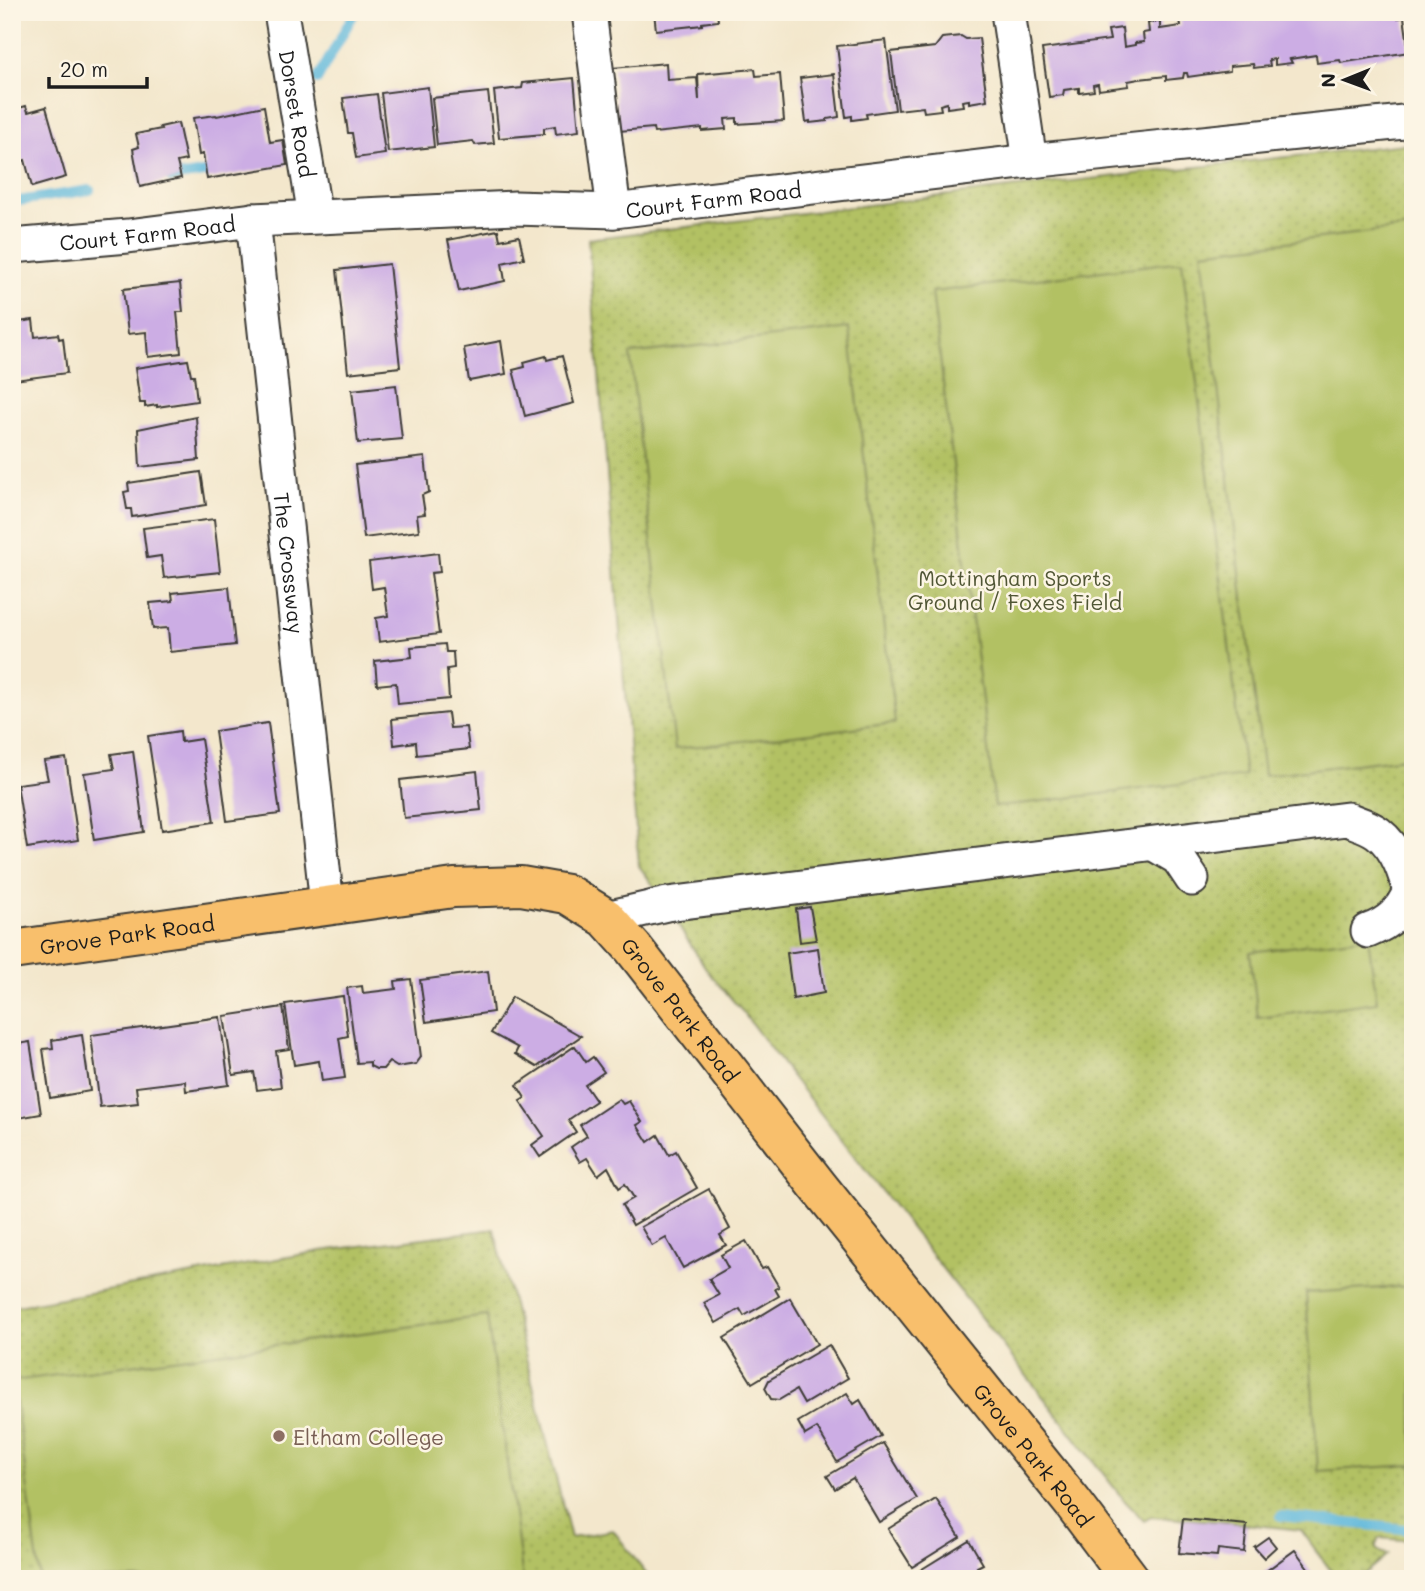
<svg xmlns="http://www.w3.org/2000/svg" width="1425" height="1591" font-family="Mali,sans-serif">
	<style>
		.grass { fill: url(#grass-dots); stroke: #676e40; stroke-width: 2 }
		.pitch { fill: #b2c163; stroke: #676e40; stroke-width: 2 }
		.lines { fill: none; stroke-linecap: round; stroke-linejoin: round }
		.stream { stroke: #5eb8db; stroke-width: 10 }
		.building { fill: #ccade4 }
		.minor-casing { stroke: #3c3a36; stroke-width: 37 }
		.major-casing { stroke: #3c3a36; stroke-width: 42 }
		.minor { stroke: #fff; stroke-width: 33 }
		.major { stroke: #f8bf6c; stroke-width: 38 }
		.education-dot { fill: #8d6e63; stroke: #fcf5e5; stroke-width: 2.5 }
		.labels { text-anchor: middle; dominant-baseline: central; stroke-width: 5; stroke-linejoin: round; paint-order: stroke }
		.street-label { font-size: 21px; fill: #1c1c1c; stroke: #fcf5e5 }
		.park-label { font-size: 21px; fill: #505635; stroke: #fcf5e5 }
		.education-label { font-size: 21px; fill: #785e54; stroke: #fcf5e5; text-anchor: start }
	</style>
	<defs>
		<pattern id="grass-dots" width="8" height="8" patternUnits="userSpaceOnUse" patternTransform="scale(1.75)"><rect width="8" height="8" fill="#b2c163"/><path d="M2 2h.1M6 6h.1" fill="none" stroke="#98a555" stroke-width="1.8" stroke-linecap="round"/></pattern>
	</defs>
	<rect width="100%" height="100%" fill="#fcf5e5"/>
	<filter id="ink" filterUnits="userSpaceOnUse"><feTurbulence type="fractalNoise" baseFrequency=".0143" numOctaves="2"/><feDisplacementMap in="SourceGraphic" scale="14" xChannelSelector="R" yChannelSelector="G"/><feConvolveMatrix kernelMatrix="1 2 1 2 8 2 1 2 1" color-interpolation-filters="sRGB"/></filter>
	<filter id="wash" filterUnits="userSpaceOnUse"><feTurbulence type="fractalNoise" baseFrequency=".00686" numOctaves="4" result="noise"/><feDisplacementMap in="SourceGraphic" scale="28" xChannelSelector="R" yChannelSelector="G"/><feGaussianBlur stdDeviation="1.57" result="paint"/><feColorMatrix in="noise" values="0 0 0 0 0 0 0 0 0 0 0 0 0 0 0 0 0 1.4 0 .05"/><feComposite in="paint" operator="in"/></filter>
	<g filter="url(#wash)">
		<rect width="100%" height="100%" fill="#f3e7cc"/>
		<g class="grass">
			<path d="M1413,143v1398l-34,-3 -3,7v4l6,4 6,1 -30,25h-21l-36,-49 -74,-8 -76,-5 -7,4 -20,-21 -335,-427 -47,-62 -33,-38 -26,-40 -16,-29 -28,-38 -51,-627 395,-48z"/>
			<path d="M494,1229l77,309 42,-8 37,49h-638v-272l309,-56z"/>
		</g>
		<g class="pitch">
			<path d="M1413,227v530l-149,18 -62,-523z"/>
			<path d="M1182,261l63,515 -250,31 -63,-515z"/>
			<path d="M849,328l46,395 -220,26 -45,-395z"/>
			<path d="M1368,937l9,65 -119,16 -8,-66z"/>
			<path d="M1413,1286v179l-95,6 -12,-178z"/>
			<path d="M487,1316l36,263h-483l-27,-198z"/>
		</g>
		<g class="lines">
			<g class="stream">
				<path d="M317,80l38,-68"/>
				<path d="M170,178l47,-7"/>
				<path d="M12,202l78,-12"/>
				<path d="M1281,1516l132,14"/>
			</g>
		</g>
		<g id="blocks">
			<g class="building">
				<path d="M654,12h63l1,9 -16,2v2l-46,5z"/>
				<path d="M1179,12h61v6l26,-3v-3h131l1,6 6,-1 5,35 -68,11 -1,-3 -23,3 -1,-8 -26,4 2,4 -17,2v-6l-6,1 1,6 -16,2 -1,-4 -23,2v5l-42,6 -1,-4h-3l-1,5 -17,2v-4l-27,3 -11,2 1,5 -30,4 -1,-6 -5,1 1,6 -15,2v-5l-15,2 -1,5 -14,2 -7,-48 68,-9 -2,-10 14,-2 2,19 11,-2v-2l9,-1 -1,-9 6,-1 -1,-9 12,-2v8l21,-3z"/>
				<path d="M961,36l5,3 13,-1 8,62 -18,3v-3l-7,1 1,5 -16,2v-5l-4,1 -3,1 1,5 -17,2 -1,-5 -25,3 -7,-58 44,-5 7,-9z"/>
				<path d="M886,40l9,70 -29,4 1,4 -15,2v-4l-6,1 -9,-71z"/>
				<path d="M666,63l1,17 30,-2 2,22 -1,-26 57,-5 1,7 24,-2 4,47 -47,3v-6l-12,1 1,10 -24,2v-3l-48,5 -1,-5 -34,3 -6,-63z"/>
				<path d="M834,74l5,43 -12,2v2l-17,2v-2l-4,1 -6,-44z"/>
				<path d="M574,78l5,53 -23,3 -1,-8 -11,2v6l-45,4 -5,-47 28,-3 1,-5z"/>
				<path d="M428,87l6,60 -46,5 -7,-59z"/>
				<path d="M488,92l6,51 -19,2 -2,-4 -36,4 -5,-47z"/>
				<path d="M377,94l8,60 -29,4 -4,-25h-4l-5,-35z"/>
				<path d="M26,106l2,6 18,-5 20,70 -34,10 -7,-27 -13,4v-54z"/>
				<path d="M264,106l6,36 13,-2 4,25 -80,14 -4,-25 -4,1 -6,-37 23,-3 1,1z"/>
				<path d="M178,123l8,37 -9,2 4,16 -41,9 -7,-38 6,-2 -3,-13 25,-5 -1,-2z"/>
				<path d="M498,230l2,10 19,-4 5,22 -22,5 3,18 -46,10 -11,-51z"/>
				<path d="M389,264l11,103 -52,6 -11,-103z"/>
				<path d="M180,283l3,29h-6l4,41 -33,4 -2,-25 -18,2 -5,-45z"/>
				<path d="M33,320l2,17 23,-3 1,5 4,-1 4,35 -52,7 -3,-19v-38z"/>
				<path d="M501,341l5,33 -37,7 -5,-33z"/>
				<path d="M546,356l1,4 15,-4 12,47 -49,13 -12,-46 12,-3 -1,-5z"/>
				<path d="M188,360l3,15h3l3,26 -40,6v-2l-12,2v-4h-5l-5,-35z"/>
				<path d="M396,385l6,54 -44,4 -6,-53z"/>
				<path d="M196,417l3,43 -59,7 -2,-38z"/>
				<path d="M425,457l4,35 -7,3 3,19 -8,1 2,16 -55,7 -9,-73z"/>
				<path d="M201,472l5,33 -74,12 -1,-8h-4l-3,-17 5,-1 -1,-8z"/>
				<path d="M214,519l6,53 -56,6 -3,-22 -14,2 -4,-30z"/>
				<path d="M438,553l2,19 -9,1 8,61 -60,8 -3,-24 12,-2 -4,-29 -12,2 -3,-27z"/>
				<path d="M229,587l6,58 -65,7 -2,-24 -15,1 -3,-26 23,-2 -1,-8z"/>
				<path d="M445,644l1,8h7l1,16 -7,1 2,30 -51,5 -2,-21 -19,2 -2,-24 37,-4 -1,-10z"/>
				<path d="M448,713l2,15 16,-1 3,22 -52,6 -1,-13 -22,3 -2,-26z"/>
				<path d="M268,723l12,91 -53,7 -12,-90z"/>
				<path d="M180,731l1,11 20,-3 13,83 -52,8 -14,-94z"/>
				<path d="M133,751l11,81 -50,8 -10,-67 30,-4 -3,-15z"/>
				<path d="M66,758l12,82 -51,8 -10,-64 31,-4 -4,-19z"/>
				<path d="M477,771l4,39 -77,8 -4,-38z"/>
				<path d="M810,907l6,33 -16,2 -4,-33z"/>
				<path d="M818,948l6,45 -31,6 -6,-46z"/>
				<path d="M488,971l5,41 -67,10 -6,-42z"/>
				<path d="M411,979l10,78 -5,7 -19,3 -8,-5 -6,7h-7l-6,-3v-4l-13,1 -10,-75 15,-2 1,7 17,-2 16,-2 -1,-8z"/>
				<path d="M343,996l5,40 -9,2 6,40 -23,3 -3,-20 -25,4 -9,-61z"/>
				<path d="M512,997l69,39 -44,31 -22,-13 3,-6 -27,-15z"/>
				<path d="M283,1007l6,42 -13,2 5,36 -24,3 -3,-18 -21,3 -9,-59z"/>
				<path d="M220,1017l9,68 -43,6 -1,-10 -49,6 2,16 -38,4 -9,-72z"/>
				<path d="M82,1035l8,56 -40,7 -7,-49 10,-1 -1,-8z"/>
				<path d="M30,1042l11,72 -29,5v-74z"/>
				<path d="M575,1046l11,16 7,-5 11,15 -19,13 11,16 -28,19 8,12 -36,25 -8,-12 12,-9 -24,-35 5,-3 -8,-13z"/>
				<path d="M619,1099l4,5 6,-3 13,21 -5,3 11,17 10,-7 11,20 7,-4 21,37 -64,37 -11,-20 12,-7 -9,-14 -6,4 -11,-21 -10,8 -11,-17 -7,4 -9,-15 16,-11 -7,-11z"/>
				<path d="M709,1189l21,40 -10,6 6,10 -43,23 -17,-30 -14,8 -11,-19z"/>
				<path d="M746,1241l16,28 5,-2 12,20 -4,2 4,7 -35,20 -4,-7 -24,14 -12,-20 15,-8 -10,-16 19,-11 -7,-13z"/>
				<path d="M790,1298l27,46 -65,39 -28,-45z"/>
				<path d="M829,1345l19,33 -44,26 -8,-14 -17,10 -8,-1 -6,-11 4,-8z"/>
				<path d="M847,1393l7,11 6,-4 21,36 -44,26 -20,-34 -12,7 -7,-13z"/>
				<path d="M883,1443l34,56 -38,23 -26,-44 -18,11 -8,-13z"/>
				<path d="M936,1499l24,38 -48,30 -24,-38z"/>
				<path d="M1183,1519l64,6 -3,27 -26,-3 -1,7 -38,-3z"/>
				<path d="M1268,1537l8,10 -12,11 -10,-11z"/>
				<path d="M969,1540l14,24 -6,3 7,12h-67l-3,-5z"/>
				<path d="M1295,1550l21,29h-61z"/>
			</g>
		</g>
	</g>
	<g filter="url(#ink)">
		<use href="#blocks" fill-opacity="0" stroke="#3c3a36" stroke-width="2"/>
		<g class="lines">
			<g class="minor-casing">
				<g id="minor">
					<path id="s1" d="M281,12l34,204"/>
					<path d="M589,12l25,199"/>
					<path d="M1008,12l22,149"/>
					<path id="s2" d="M253,220l74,685"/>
					<path id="s3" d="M12,246l116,-10 125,-16 262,-12 99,3 416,-50 383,-40"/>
					<path d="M1154,844l24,14 14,21"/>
					<path d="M606,918l61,-14 680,-85c10,4 22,7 31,14 21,16 28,44 35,69"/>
					<path d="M1368,931c21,-8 33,-19 42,-40"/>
				</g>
			</g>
			<g class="major-casing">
				<g id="major">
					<path id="s4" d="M12,950l442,-62 67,-2 46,8 39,24 27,30 185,238 255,317 57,76"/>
				</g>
			</g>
			<use href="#minor" class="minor"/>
			<use href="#major" class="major"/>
		</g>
	</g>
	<circle class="education-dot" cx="279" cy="1436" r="7"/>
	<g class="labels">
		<g class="street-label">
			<text stroke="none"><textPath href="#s1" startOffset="103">Dorset Road</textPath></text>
			<text stroke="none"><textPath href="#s3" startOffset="704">Court Farm Road</textPath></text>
			<text stroke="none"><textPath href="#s3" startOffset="136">Court Farm Road</textPath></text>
			<text stroke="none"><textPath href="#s2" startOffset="345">The Crossway</textPath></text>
			<text stroke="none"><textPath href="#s4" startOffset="116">Grove Park Road</textPath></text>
			<text stroke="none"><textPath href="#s4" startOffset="724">Grove Park Road</textPath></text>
			<text stroke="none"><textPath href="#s4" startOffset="1292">Grove Park Road</textPath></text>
		</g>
		<g class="park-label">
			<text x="1015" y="577">Mottingham Sports<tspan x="1015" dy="24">Ground / Foxes Field</tspan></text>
		</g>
		<g class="education-label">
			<text x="293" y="1436">Eltham College</text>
		</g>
	</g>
	<rect width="1425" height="1591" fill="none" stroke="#fcf5e5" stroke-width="42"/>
	<g transform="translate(1345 80) rotate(269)" stroke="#fcf5e5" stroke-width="5" paint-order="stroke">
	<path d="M0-5L12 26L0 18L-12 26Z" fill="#1c1c1c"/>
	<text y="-10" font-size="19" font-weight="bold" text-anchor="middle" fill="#1c1c1c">N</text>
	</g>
	<path d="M49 77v10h98v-10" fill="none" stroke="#1c1c1c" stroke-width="3.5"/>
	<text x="60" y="77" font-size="21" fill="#1c1c1c" stroke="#fcf5e5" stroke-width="5" paint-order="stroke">20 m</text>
</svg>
